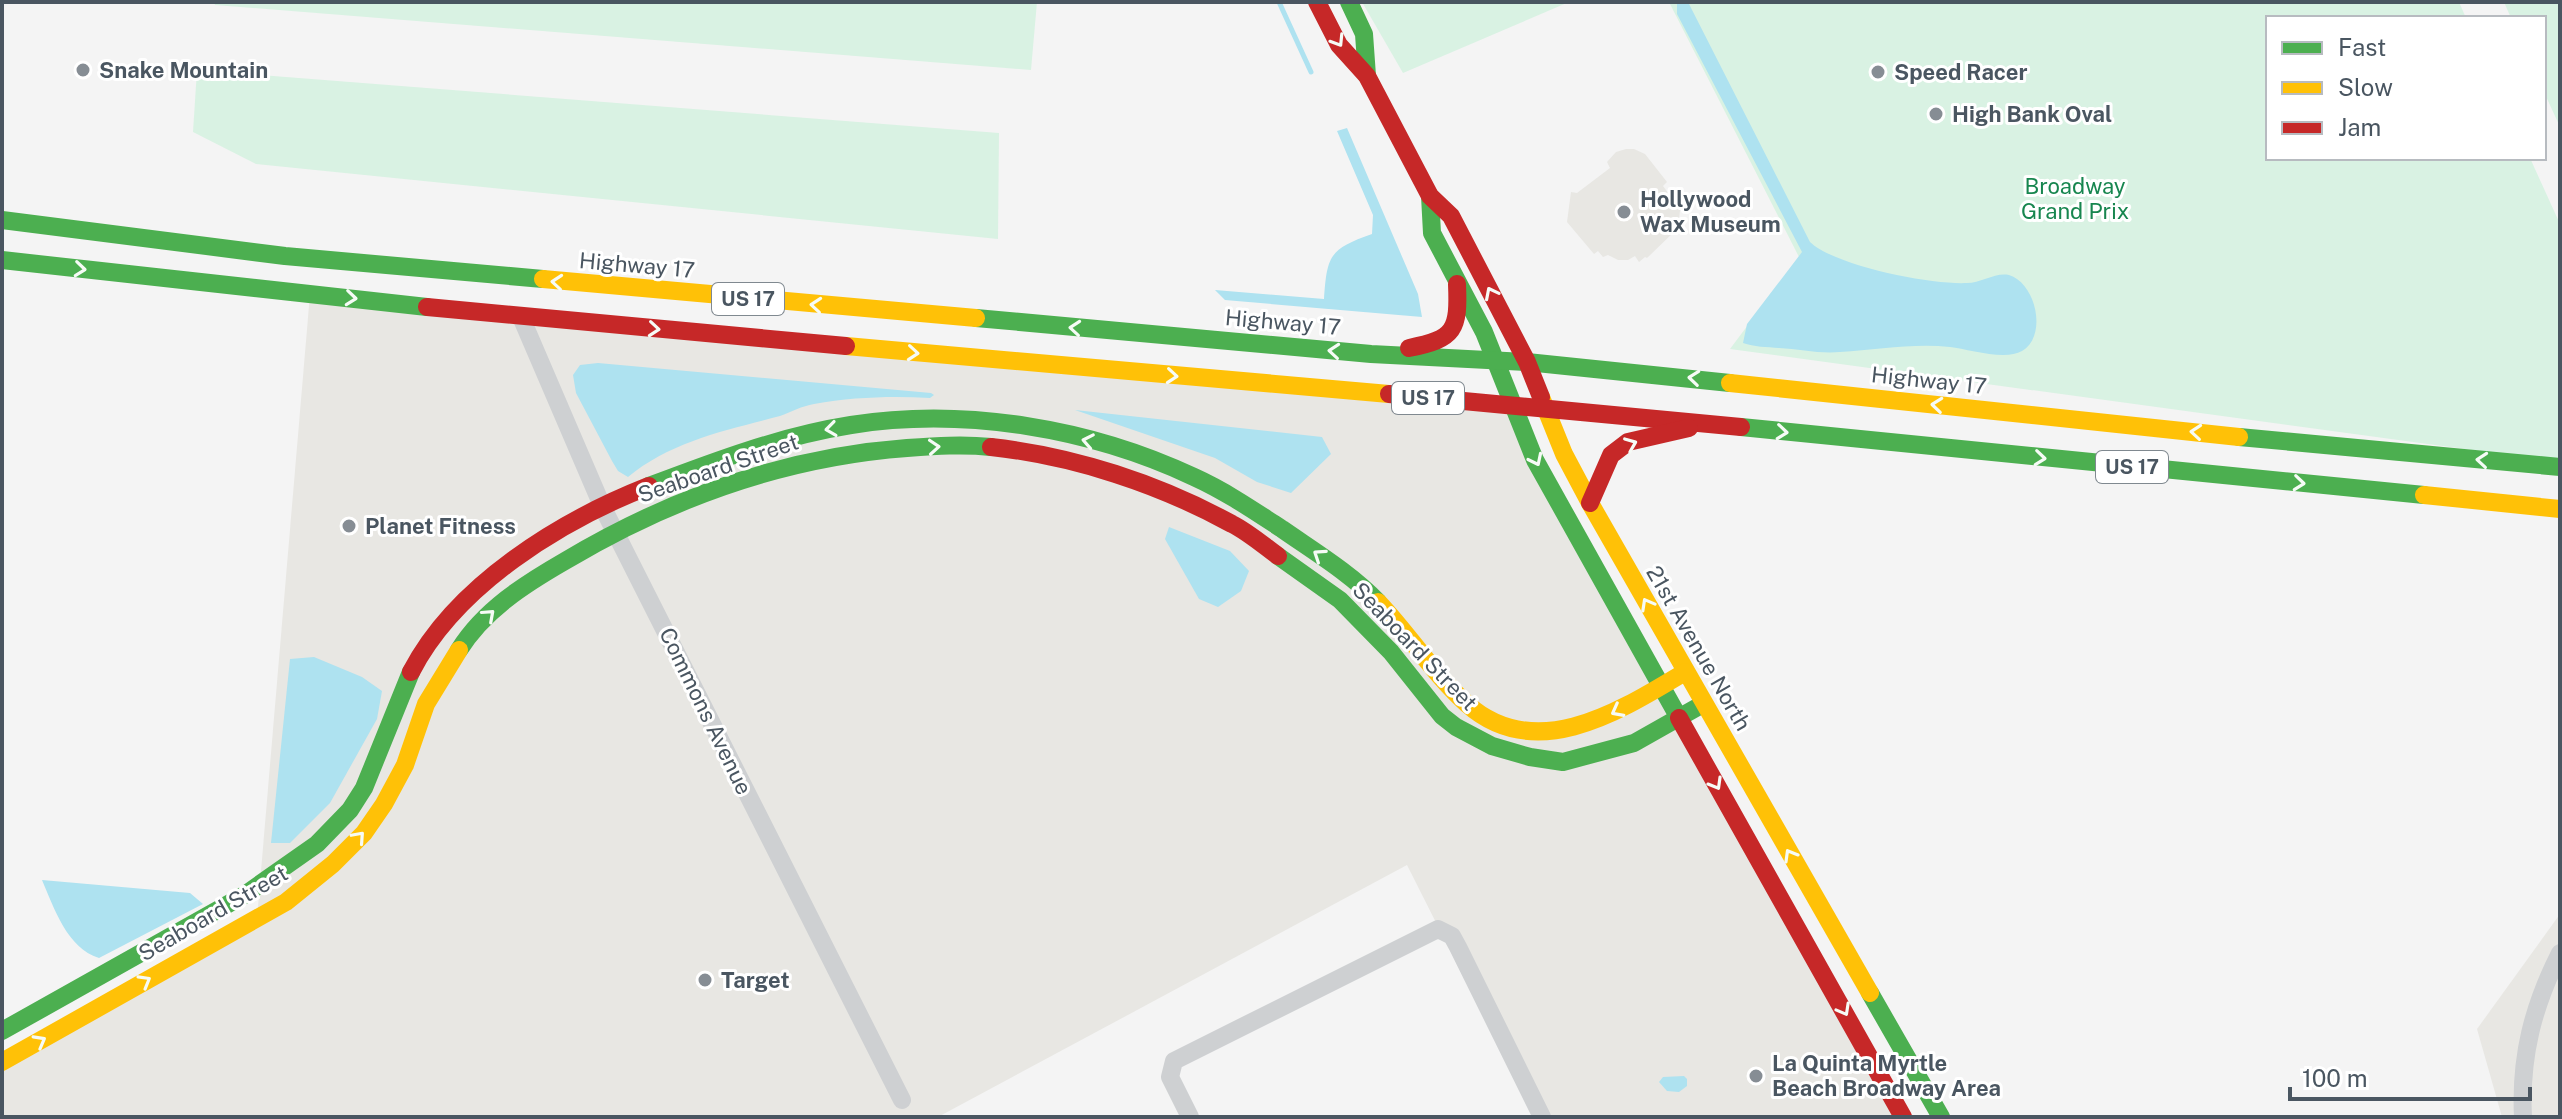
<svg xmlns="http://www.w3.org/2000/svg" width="2562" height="1119" font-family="'Public Sans',sans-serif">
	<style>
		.commercial { fill: #e8e7e3 }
		.green { fill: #d9f2e3 }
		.water { fill: #aee2f0 }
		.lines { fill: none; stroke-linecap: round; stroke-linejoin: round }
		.stream { stroke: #aee2f0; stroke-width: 5 }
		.street { stroke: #ced0d2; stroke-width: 18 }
		.fast { stroke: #4caf50; stroke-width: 18 }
		.slow { stroke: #ffc107; stroke-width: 18 }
		.jam { stroke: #c62828; stroke-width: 18 }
		.oneway { stroke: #f6fbf6 }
		.poi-dot { fill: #868d94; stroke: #fff; stroke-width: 3 }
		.labels { text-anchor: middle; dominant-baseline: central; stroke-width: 6; stroke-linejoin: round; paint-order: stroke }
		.shield { fill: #fff; stroke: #808990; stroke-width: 2 }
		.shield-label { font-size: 20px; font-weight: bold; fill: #4a5661 }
		.poi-label { font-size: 22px; font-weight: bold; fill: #4a5661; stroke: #fff; text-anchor: start }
		.park-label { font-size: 22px; fill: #17864f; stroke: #fff }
		.street-label { font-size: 22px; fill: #4a5661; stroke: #fff }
	</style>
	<rect width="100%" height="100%" fill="#f4f4f4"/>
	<g class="commercial">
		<path d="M1626,149h8l11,5 22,28 -4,4 11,15 7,1 -3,26 -31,30 -2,-1 -6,5 -4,-6 -7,4h-10l-10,-5 -5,2 -5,-6 -4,3 -27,-32 4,-30 6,1 33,-25 -3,-6 9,-10z"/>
		<path d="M310,294l1203,112 390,711h-369l-127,-252 -469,252h-936v-55l255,-144z"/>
		<path d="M2560,914v203h-58l-25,-88z"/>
	</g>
	<g class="green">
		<path d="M214,2h823l-6,68 -816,-65z"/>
		<path d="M1362,2h207l-166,71z"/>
		<path d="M1669,2h790l7,16h-198v140h262l30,66v238l-830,-113 69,-92z"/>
		<path d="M2504,2h56v125l-16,-35v-74h-33z"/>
		<path d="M197,70l802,63 -1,106 -742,-75 -63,-32z"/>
	</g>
	<g class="water">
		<path d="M1677,2h11l122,240c25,24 122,43 157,41 14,0 29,-11 42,-8 27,8 39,61 13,76 -17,10 -54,-2 -72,-4 -37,-4 -73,3 -110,5 -20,2 -41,-3 -61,-4 -12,-1 -25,-1 -36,-5l4,-19 55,-72 -125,-238z"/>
		<path d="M1347,128l71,166 4,23 -197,-17 -10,-10 109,9c3,-43 5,-50 48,-65l1,-19 -36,-84z"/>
		<path d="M598,363l333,30 3,2 -4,3c-38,-2 -77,-1 -116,6 -12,2 -23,8 -34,12 -53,14 -109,25 -152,61l-10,-6 -6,-10 -36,-68 -3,-18 7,-10z"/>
		<path d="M1075,410l247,27 9,17 -40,39 -34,-11 -42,-24z"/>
		<path d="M1169,527l61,24 19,20 -8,20 -23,16 -19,-8 -34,-60z"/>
		<path d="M314,657l48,20 20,14 -5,28 -47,84 -40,40h-19l19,-184z"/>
		<path d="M42,880l148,13 13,11 -104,54c-32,-10 -45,-50 -57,-78z"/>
		<path d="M1684,1076l3,3v7l-8,6 -12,-1 -8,-9 4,-5z"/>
	</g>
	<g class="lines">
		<path class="stream" d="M1279,2l32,70"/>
		<g class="street">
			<path d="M521,317l82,191 299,592"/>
			<path d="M1190,1117l-20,-40 4,-16 264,-132 14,7 6,11 84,170"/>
			<path d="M2523,1117c-3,-60 10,-111 37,-164"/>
		</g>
		<g class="fast">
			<path d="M1349,2l15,32 3,42"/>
			<path d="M1430,196l2,37 52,99 51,128 144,258"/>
			<path d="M2,220l283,36 258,23"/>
			<path d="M2,260l425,47"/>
			<path d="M976,318l395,36 156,8 203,21"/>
			<path d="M1741,427l683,68"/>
			<path d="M2239,437l321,30"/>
			<path d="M649,486c66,-25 132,-50 202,-61 113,-18 239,3 343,52 31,14 59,33 88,52 33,23 68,44 96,73"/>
			<path d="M1278,556l62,44 51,52 51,64 14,11 36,19 38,11 33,5 71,-19 69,-39"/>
			<path d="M459,650c25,-40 66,-66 106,-89 104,-62 220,-104 342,-113 28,-2 56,-4 84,-1"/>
			<path d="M1870,993l71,124"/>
			<path d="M2,1031l244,-137 71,-50 33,-34 14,-22 47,-116"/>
		</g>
		<g class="slow">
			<path d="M543,279l433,39"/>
			<path d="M846,346l543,48"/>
			<path d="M1730,383l509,54"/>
			<path d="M1541,397l23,57 26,49 280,490"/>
			<path d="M2424,495l136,14"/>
			<path d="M1378,602c31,32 56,73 89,102 69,61 153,7 218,-32"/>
			<path d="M2,1062l284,-160 47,-38 31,-31 20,-29 21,-39 21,-61 33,-54"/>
		</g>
		<g class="jam">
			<path d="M1317,2l22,43 28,31 63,120 21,20 76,146 14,35"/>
			<path d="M427,307l419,39"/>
			<path d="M1409,348c46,-9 50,-18 48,-64"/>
			<path d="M1389,394l352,33"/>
			<path d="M991,447c83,9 168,37 241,77 16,8 31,21 46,32"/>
			<path d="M1590,503l21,-48 17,-13 61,-14"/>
			<path d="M411,672c45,-87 149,-151 238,-186"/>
			<path d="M1679,718l224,399"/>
		</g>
	</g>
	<defs><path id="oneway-chevron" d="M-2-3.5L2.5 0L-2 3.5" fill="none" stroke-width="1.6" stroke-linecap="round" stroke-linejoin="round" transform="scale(2)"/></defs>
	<g class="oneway">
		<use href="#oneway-chevron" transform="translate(1338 41) rotate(58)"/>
		<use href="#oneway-chevron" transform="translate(80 269) rotate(6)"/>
		<use href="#oneway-chevron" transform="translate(557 282) rotate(-175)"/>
		<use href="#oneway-chevron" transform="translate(1491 293) rotate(-117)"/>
		<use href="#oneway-chevron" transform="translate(351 298) rotate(6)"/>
		<use href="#oneway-chevron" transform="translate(816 305) rotate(-175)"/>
		<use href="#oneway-chevron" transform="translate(1075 328) rotate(-175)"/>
		<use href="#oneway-chevron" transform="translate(654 329) rotate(5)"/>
		<use href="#oneway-chevron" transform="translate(1334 351) rotate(-175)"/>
		<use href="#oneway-chevron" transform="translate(913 353) rotate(5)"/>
		<use href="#oneway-chevron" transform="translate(1172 376) rotate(5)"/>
		<use href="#oneway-chevron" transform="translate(1694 378) rotate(-174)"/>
		<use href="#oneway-chevron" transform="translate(1937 405) rotate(-174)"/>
		<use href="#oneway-chevron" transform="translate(831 429) rotate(172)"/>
		<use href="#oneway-chevron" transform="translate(1782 432) rotate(6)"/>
		<use href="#oneway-chevron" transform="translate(2196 432) rotate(-175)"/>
		<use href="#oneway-chevron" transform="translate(1088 441) rotate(-169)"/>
		<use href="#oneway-chevron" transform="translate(1631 444) rotate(-22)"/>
		<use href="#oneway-chevron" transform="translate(934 447) rotate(-4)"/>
		<use href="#oneway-chevron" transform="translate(2040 458) rotate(6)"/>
		<use href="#oneway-chevron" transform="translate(1536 460) rotate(64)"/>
		<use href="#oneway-chevron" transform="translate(2482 460) rotate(-175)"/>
		<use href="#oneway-chevron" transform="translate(2299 483) rotate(6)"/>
		<use href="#oneway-chevron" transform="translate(1319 555) rotate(-146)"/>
		<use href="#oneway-chevron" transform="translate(1647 604) rotate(-119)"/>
		<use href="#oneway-chevron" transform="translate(489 615) rotate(-42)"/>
		<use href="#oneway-chevron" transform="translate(1617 711) rotate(152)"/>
		<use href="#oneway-chevron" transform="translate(1716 784) rotate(60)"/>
		<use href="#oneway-chevron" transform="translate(359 837) rotate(-48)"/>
		<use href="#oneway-chevron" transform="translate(1790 855) rotate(-120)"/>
		<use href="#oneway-chevron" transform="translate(145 981) rotate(-30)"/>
		<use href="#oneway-chevron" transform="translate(1844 1010) rotate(61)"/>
		<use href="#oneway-chevron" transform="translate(40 1041) rotate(-29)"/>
	</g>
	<g class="poi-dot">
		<circle cx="83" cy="70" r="8"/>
		<circle cx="1878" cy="72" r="8"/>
		<circle cx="1936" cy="114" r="8"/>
		<circle cx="1624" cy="212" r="8"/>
		<circle cx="349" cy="526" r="8"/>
		<circle cx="705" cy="980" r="8"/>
		<circle cx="1756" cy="1076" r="8"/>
	</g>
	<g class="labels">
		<g class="shield">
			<rect x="712" y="283" width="72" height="32" rx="6"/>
			<rect x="1392" y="382" width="72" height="32" rx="6"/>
			<rect x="2096" y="451" width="72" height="32" rx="6"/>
		</g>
		<g class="shield-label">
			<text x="748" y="299">US 17</text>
			<text x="1428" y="398">US 17</text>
			<text x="2132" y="467">US 17</text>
		</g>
		<g class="poi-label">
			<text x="99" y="70">Snake Mountain</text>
			<text x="1894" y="72">Speed Racer</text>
			<text x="1952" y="114">High Bank Oval</text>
			<text x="1640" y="199">Hollywood<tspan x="1640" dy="25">Wax Museum</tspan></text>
			<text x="365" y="526">Planet Fitness</text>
			<text x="721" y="980">Target</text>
			<text x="1772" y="1063">La Quinta Myrtle<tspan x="1772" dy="25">Beach Broadway Area</tspan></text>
		</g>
		<g class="park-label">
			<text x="2075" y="186">Broadway<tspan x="2075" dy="25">Grand Prix</tspan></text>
		</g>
		<g class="street-label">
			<text transform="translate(637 265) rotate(5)">Highway 17</text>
			<text transform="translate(1283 322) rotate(5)">Highway 17</text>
			<text transform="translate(1929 380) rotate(6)">Highway 17</text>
			<text transform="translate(718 468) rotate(-19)">Seaboard Street</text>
			<text transform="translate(1415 646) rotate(46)">Seaboard Street</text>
			<text transform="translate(1699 648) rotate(60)">21st Avenue North</text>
			<text transform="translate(706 711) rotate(64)">Commons Avenue</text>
			<text transform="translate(213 913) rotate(-30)">Seaboard Street</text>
		</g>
	</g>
	<rect width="2562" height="1119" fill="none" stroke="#4a5661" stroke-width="8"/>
	<rect x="2266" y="16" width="280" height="144" fill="#ffffff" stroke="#b7bbc0" stroke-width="2"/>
	<rect x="2282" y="42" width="40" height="12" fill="#4caf50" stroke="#b7bbc0" stroke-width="2"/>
	<text x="2338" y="56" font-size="24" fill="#4a5661">Fast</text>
	<rect x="2282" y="82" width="40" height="12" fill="#ffc107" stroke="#b7bbc0" stroke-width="2"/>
	<text x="2338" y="96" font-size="24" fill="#4a5661">Slow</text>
	<rect x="2282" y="122" width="40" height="12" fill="#c62828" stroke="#b7bbc0" stroke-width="2"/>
	<text x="2338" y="136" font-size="24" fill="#4a5661">Jam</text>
	<path d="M2290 1087v12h240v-12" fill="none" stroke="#4a5661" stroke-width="4"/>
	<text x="2302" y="1087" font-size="24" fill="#4a5661" stroke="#ffffff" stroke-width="6" paint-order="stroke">100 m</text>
</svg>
